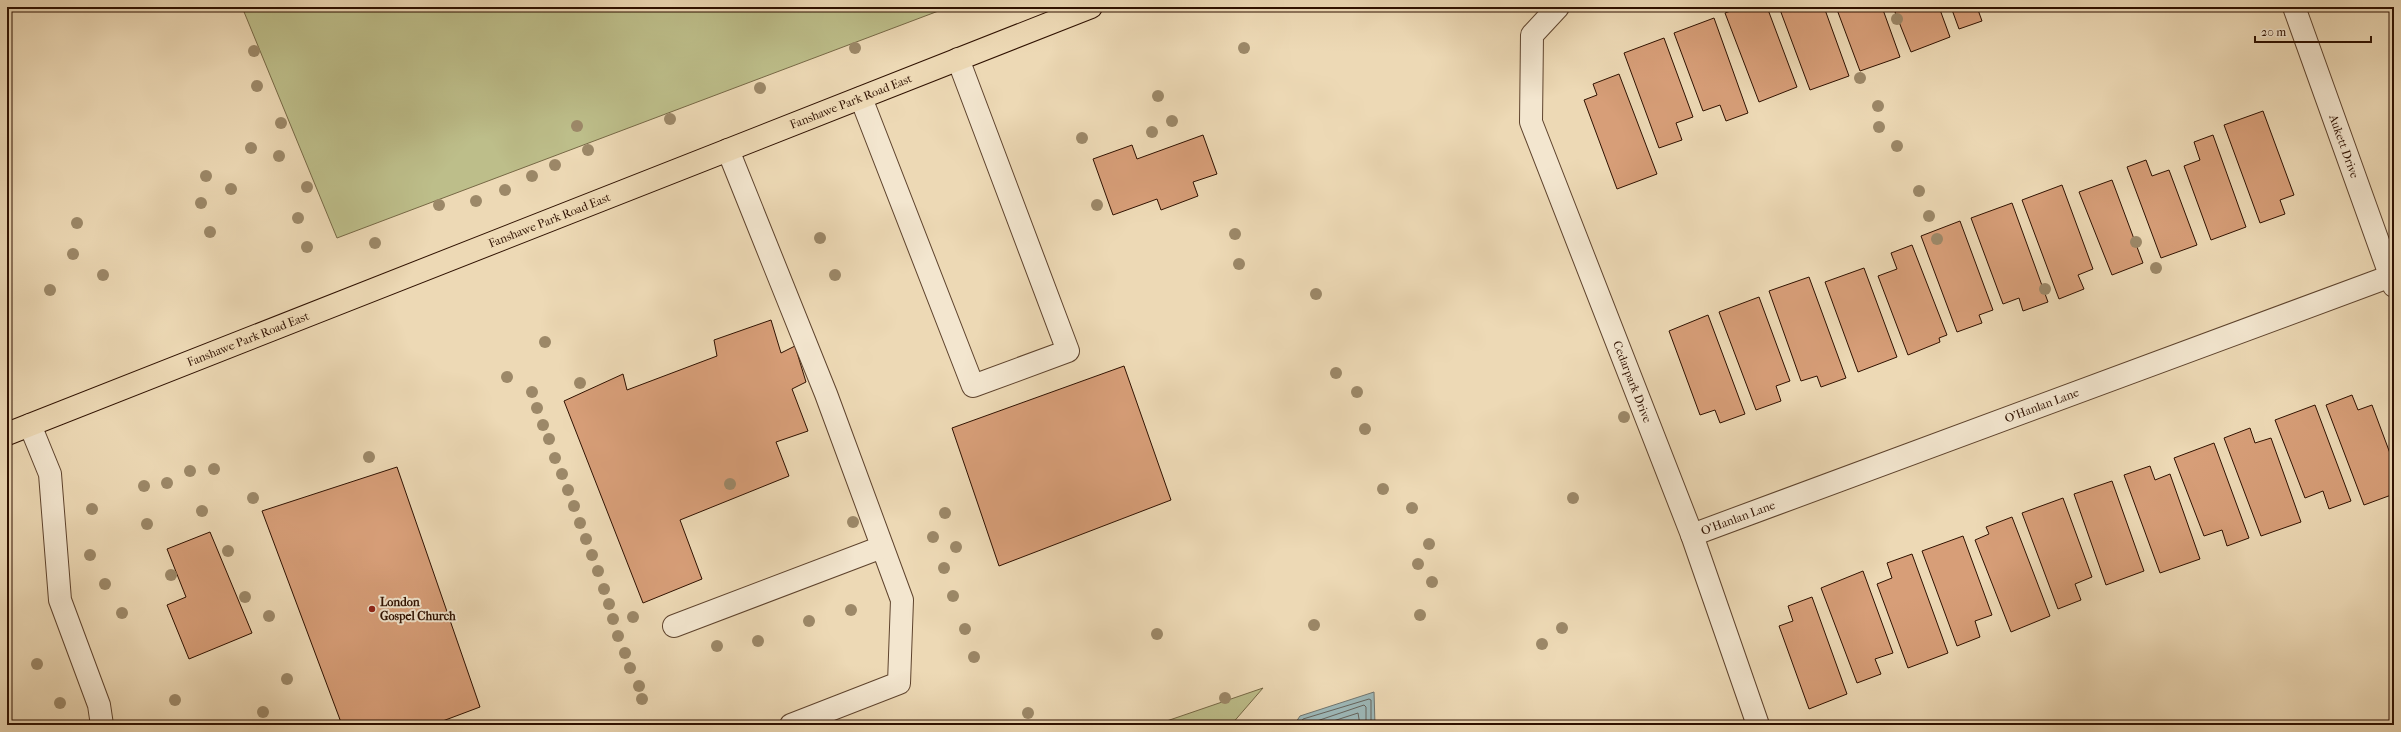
<svg xmlns="http://www.w3.org/2000/svg" width="2401" height="732" font-family="'IM FELL French Canon',serif">
	<style>
		.green { fill: #bdbe8a; stroke: #766845 }
		.water { fill: #9db8b8; stroke: #71756e }
		.lines { fill: none; stroke-linecap: round; stroke-linejoin: round }
		.shore { stroke: #66645c; stroke-width: 1 }
		.building { fill: #d79e78; stroke: #2f1100 }
		.minor-casing { stroke: #5e432d; stroke-width: 24 }
		.major-casing { stroke: #2f1100; stroke-width: 24 }
		.minor { stroke: #f3e6cf; stroke-width: 22 }
		.major { stroke: #edd9b5; stroke-width: 22 }
		.tree { fill: #9c8868 }
		.poi-dot { fill: #8f2418; stroke: #f3e6cf; stroke-width: 1.5 }
		.labels { text-anchor: middle; dominant-baseline: central; stroke-width: 4; stroke-linejoin: round; paint-order: stroke }
		.street-label { font-size: 12px; fill: #2f1100; stroke: #f3e6cf }
		.poi-label { font-size: 12px; font-weight: bold; fill: #2f1100; stroke: #f3e6cf; text-anchor: start }
	</style>
	<rect width="100%" height="100%" fill="#edd9b5"/>
	<filter id="stains"><feTurbulence type="fractalNoise" baseFrequency=".005" numOctaves="4"/><feColorMatrix values="0 0 0 0 .2 0 0 0 0 .09 0 0 0 0 .02 0 0 0 .5 -.17"/></filter>
	<radialGradient id="worn" r=".72"><stop offset=".6" stop-color="#630" stop-opacity="0"/><stop offset="1" stop-color="#630" stop-opacity=".3"/></radialGradient>
	<g class="green">
		<path d="M242,7h707l-612,231z"/>
		<path d="M1263,688l-32,37h-76z"/>
	</g>
	<path class="water" d="M1374,692l1,33h-81l6,-9z"/>
	<g class="lines">
		<g class="shore">
			<path d="M1299,725l4,-6 66,-20 2,1v25"/>
			<path d="M1305,725l59,-20 2,2v18"/>
			<path d="M1321,725l37,-12 2,12"/>
		</g>
	</g>
	<g class="building">
		<path d="M1742,7h25l30,80 -38,15 -34,-89z"/>
		<path d="M1779,7h45l25,69 -39,14z"/>
		<path d="M1836,7h46l18,50 -40,14z"/>
		<path d="M1893,7h46l11,30 -39,15z"/>
		<path d="M1951,7h26l5,14 -23,8z"/>
		<path d="M1714,18l34,95 -22,8 -6,-16 -17,6 -29,-78z"/>
		<path d="M1664,38l29,79 -17,6 6,17 -23,8 -35,-95z"/>
		<path d="M1619,74l38,100 -40,15 -33,-89 13,-5 -4,-11z"/>
		<path d="M2263,111l31,84 -14,5 5,14 -25,9 -36,-98z"/>
		<path d="M1203,135l14,39 -24,8 5,14 -37,14 -4,-11 -44,16 -20,-56 39,-14 5,14z"/>
		<path d="M2213,135l33,92 -35,13 -27,-74 16,-6 -6,-18z"/>
		<path d="M2146,160l6,16 17,-6 28,75 -36,13 -34,-91z"/>
		<path d="M2112,180l31,83 -31,12 -33,-83z"/>
		<path d="M2062,185l31,84 -15,6 6,14 -25,10 -37,-99z"/>
		<path d="M2012,203l36,99 -25,9 -4,-13 -16,6 -32,-86z"/>
		<path d="M1960,221l33,89 -14,5 3,8 -25,9 -36,-96z"/>
		<path d="M1912,245l35,90 -8,3 1,4 -32,13 -30,-79 19,-7 -6,-16z"/>
		<path d="M1864,268l33,89 -39,15 -33,-90z"/>
		<path d="M1809,277l37,101 -25,9 -4,-11 -16,5 -32,-90z"/>
		<path d="M1759,297l31,84 -14,5 5,15 -25,9 -37,-98z"/>
		<path d="M1708,315l37,99 -25,9 -5,-13 -15,5 -31,-84z"/>
		<path d="M771,320l10,33 14,-7 11,36 -14,7 16,42 -32,11 13,34 -109,44 22,59 -59,24 -79,-202 59,-27 4,16 90,-34 -3,-16z"/>
		<path d="M1124,366l47,134 -172,66 -47,-138z"/>
		<path d="M2352,395l6,15 14,-5 22,59v30l-30,11 -38,-100z"/>
		<path d="M2315,405l36,96 -22,8 -6,-18 -18,7 -30,-78z"/>
		<path d="M2250,428l5,15 16,-5 30,84 -40,14 -37,-98z"/>
		<path d="M2214,443l35,95 -22,8 -5,-16 -18,6 -30,-78z"/>
		<path d="M2150,466l5,14 15,-6 30,85 -40,14 -36,-98z"/>
		<path d="M397,467l83,240 -48,18h-90l-80,-214z"/>
		<path d="M2112,481l32,90 -38,14 -32,-91z"/>
		<path d="M2063,498l29,79 -17,7 6,16 -23,9 -36,-96z"/>
		<path d="M2012,517l38,99 -39,16 -36,-92 14,-6 -3,-7z"/>
		<path d="M210,532l42,101 -63,26 -22,-54 19,-8 -19,-48z"/>
		<path d="M1963,536l29,79 -17,6 5,16 -23,9 -35,-95z"/>
		<path d="M1912,554l36,99 -40,15 -31,-84 15,-6 -5,-15z"/>
		<path d="M1863,571l30,82 -18,6 6,15 -24,9 -36,-95z"/>
		<path d="M1812,597l35,97 -38,15 -30,-83 14,-5 -5,-15z"/>
	</g>
	<g class="lines">
		<g class="minor-casing">
			<g id="minor">
				<path id="s1" d="M1558,7l-26,28 -1,87 161,413 66,190"/>
				<path id="s2" d="M2294,7l100,279"/>
				<path d="M861,98l112,288 95,-35 -110,-292"/>
				<path d="M728,150l98,244 76,206 -3,83 -108,42"/>
				<path d="M30,425l20,49 10,126 39,105 3,20"/>
				<path id="s3" d="M1692,535l699,-259"/>
				<path d="M674,626l208,-79"/>
			</g>
		</g>
		<g class="major-casing">
			<g id="major">
				<path id="s4" d="M7,434l1084,-427"/>
			</g>
		</g>
		<use href="#minor" class="minor"/>
		<use href="#major" class="major"/>
	</g>
	<g class="tree">
		<circle cx="1897" cy="19" r="6"/>
		<circle cx="855" cy="48" r="6"/>
		<circle cx="1244" cy="48" r="6"/>
		<circle cx="254" cy="51" r="6"/>
		<circle cx="1860" cy="78" r="6"/>
		<circle cx="257" cy="86" r="6"/>
		<circle cx="760" cy="88" r="6"/>
		<circle cx="1158" cy="96" r="6"/>
		<circle cx="1878" cy="106" r="6"/>
		<circle cx="670" cy="119" r="6"/>
		<circle cx="1172" cy="121" r="6"/>
		<circle cx="281" cy="123" r="6"/>
		<circle cx="577" cy="126" r="6"/>
		<circle cx="1879" cy="127" r="6"/>
		<circle cx="1152" cy="132" r="6"/>
		<circle cx="1082" cy="138" r="6"/>
		<circle cx="1897" cy="146" r="6"/>
		<circle cx="251" cy="148" r="6"/>
		<circle cx="588" cy="150" r="6"/>
		<circle cx="279" cy="156" r="6"/>
		<circle cx="555" cy="165" r="6"/>
		<circle cx="206" cy="176" r="6"/>
		<circle cx="532" cy="176" r="6"/>
		<circle cx="307" cy="187" r="6"/>
		<circle cx="231" cy="189" r="6"/>
		<circle cx="505" cy="190" r="6"/>
		<circle cx="1919" cy="191" r="6"/>
		<circle cx="476" cy="201" r="6"/>
		<circle cx="201" cy="203" r="6"/>
		<circle cx="439" cy="205" r="6"/>
		<circle cx="1097" cy="205" r="6"/>
		<circle cx="1929" cy="216" r="6"/>
		<circle cx="298" cy="218" r="6"/>
		<circle cx="77" cy="223" r="6"/>
		<circle cx="210" cy="232" r="6"/>
		<circle cx="1235" cy="234" r="6"/>
		<circle cx="820" cy="238" r="6"/>
		<circle cx="1937" cy="239" r="6"/>
		<circle cx="2136" cy="242" r="6"/>
		<circle cx="375" cy="243" r="6"/>
		<circle cx="307" cy="247" r="6"/>
		<circle cx="73" cy="254" r="6"/>
		<circle cx="1239" cy="264" r="6"/>
		<circle cx="2156" cy="268" r="6"/>
		<circle cx="103" cy="275" r="6"/>
		<circle cx="835" cy="275" r="6"/>
		<circle cx="2045" cy="289" r="6"/>
		<circle cx="50" cy="290" r="6"/>
		<circle cx="1316" cy="294" r="6"/>
		<circle cx="545" cy="342" r="6"/>
		<circle cx="1336" cy="373" r="6"/>
		<circle cx="507" cy="377" r="6"/>
		<circle cx="580" cy="383" r="6"/>
		<circle cx="532" cy="392" r="6"/>
		<circle cx="1357" cy="392" r="6"/>
		<circle cx="537" cy="408" r="6"/>
		<circle cx="1624" cy="417" r="6"/>
		<circle cx="543" cy="425" r="6"/>
		<circle cx="1365" cy="429" r="6"/>
		<circle cx="549" cy="439" r="6"/>
		<circle cx="369" cy="457" r="6"/>
		<circle cx="555" cy="458" r="6"/>
		<circle cx="214" cy="469" r="6"/>
		<circle cx="190" cy="471" r="6"/>
		<circle cx="562" cy="474" r="6"/>
		<circle cx="167" cy="483" r="6"/>
		<circle cx="730" cy="484" r="6"/>
		<circle cx="144" cy="486" r="6"/>
		<circle cx="1383" cy="489" r="6"/>
		<circle cx="568" cy="490" r="6"/>
		<circle cx="253" cy="498" r="6"/>
		<circle cx="1573" cy="498" r="6"/>
		<circle cx="574" cy="506" r="6"/>
		<circle cx="1412" cy="508" r="6"/>
		<circle cx="92" cy="509" r="6"/>
		<circle cx="202" cy="511" r="6"/>
		<circle cx="945" cy="513" r="6"/>
		<circle cx="853" cy="522" r="6"/>
		<circle cx="580" cy="523" r="6"/>
		<circle cx="147" cy="524" r="6"/>
		<circle cx="933" cy="537" r="6"/>
		<circle cx="586" cy="539" r="6"/>
		<circle cx="1429" cy="544" r="6"/>
		<circle cx="956" cy="547" r="6"/>
		<circle cx="228" cy="551" r="6"/>
		<circle cx="90" cy="555" r="6"/>
		<circle cx="592" cy="555" r="6"/>
		<circle cx="1418" cy="564" r="6"/>
		<circle cx="944" cy="568" r="6"/>
		<circle cx="598" cy="571" r="6"/>
		<circle cx="171" cy="575" r="6"/>
		<circle cx="1432" cy="582" r="6"/>
		<circle cx="105" cy="584" r="6"/>
		<circle cx="604" cy="589" r="6"/>
		<circle cx="953" cy="596" r="6"/>
		<circle cx="245" cy="597" r="6"/>
		<circle cx="609" cy="604" r="6"/>
		<circle cx="851" cy="610" r="6"/>
		<circle cx="122" cy="613" r="6"/>
		<circle cx="1420" cy="615" r="6"/>
		<circle cx="269" cy="616" r="6"/>
		<circle cx="633" cy="617" r="6"/>
		<circle cx="613" cy="619" r="6"/>
		<circle cx="809" cy="621" r="6"/>
		<circle cx="1314" cy="625" r="6"/>
		<circle cx="1562" cy="628" r="6"/>
		<circle cx="965" cy="629" r="6"/>
		<circle cx="1157" cy="634" r="6"/>
		<circle cx="618" cy="636" r="6"/>
		<circle cx="758" cy="641" r="6"/>
		<circle cx="1542" cy="644" r="6"/>
		<circle cx="717" cy="646" r="6"/>
		<circle cx="625" cy="653" r="6"/>
		<circle cx="974" cy="657" r="6"/>
		<circle cx="37" cy="664" r="6"/>
		<circle cx="630" cy="668" r="6"/>
		<circle cx="287" cy="679" r="6"/>
		<circle cx="639" cy="686" r="6"/>
		<circle cx="1225" cy="698" r="6"/>
		<circle cx="642" cy="699" r="6"/>
		<circle cx="175" cy="700" r="6"/>
		<circle cx="60" cy="703" r="6"/>
		<circle cx="263" cy="712" r="6"/>
		<circle cx="1028" cy="713" r="6"/>
	</g>
	<circle class="poi-dot" cx="372" cy="609" r="4"/>
	<g class="labels">
		<g class="street-label">
			<text stroke="none"><textPath href="#s4" startOffset="907">Fanshawe Park Road East</textPath></text>
			<text stroke="none"><textPath href="#s2" startOffset="148">Aukett Drive</textPath></text>
			<text stroke="none"><textPath href="#s4" startOffset="583">Fanshawe Park Road East</textPath></text>
			<text stroke="none"><textPath href="#s4" startOffset="259">Fanshawe Park Road East</textPath></text>
			<text stroke="none"><textPath href="#s1" startOffset="404">Cedarpark Drive</textPath></text>
			<text stroke="none"><textPath href="#s3" startOffset="373">O'Hanlan Lane</textPath></text>
			<text stroke="none"><textPath href="#s3" startOffset="49">O'Hanlan Lane</textPath></text>
		</g>
		<g class="poi-label">
			<text x="380" y="602">London<tspan x="380" dy="14">Gospel Church</tspan></text>
		</g>
	</g>
	<rect width="2401" height="732" fill="none" stroke="#edd9b5" stroke-width="24"/>
	<rect x="8" y="8" width="2385" height="716" fill="none" stroke="#2f1100" stroke-width="2"/>
	<rect x="12" y="12" width="2377" height="708" fill="none" stroke="#2f1100"/>
	<path d="M2255 36v6h116v-6" fill="none" stroke="#2f1100" stroke-width="2"/>
	<text x="2261" y="36" font-size="12" fill="#2f1100" stroke="#f3e6cf" stroke-width="3" paint-order="stroke">20 m</text>
	<rect width="100%" height="100%" filter="url(#stains)"/>
	<rect width="100%" height="100%" fill="url(#worn)"/>
</svg>
